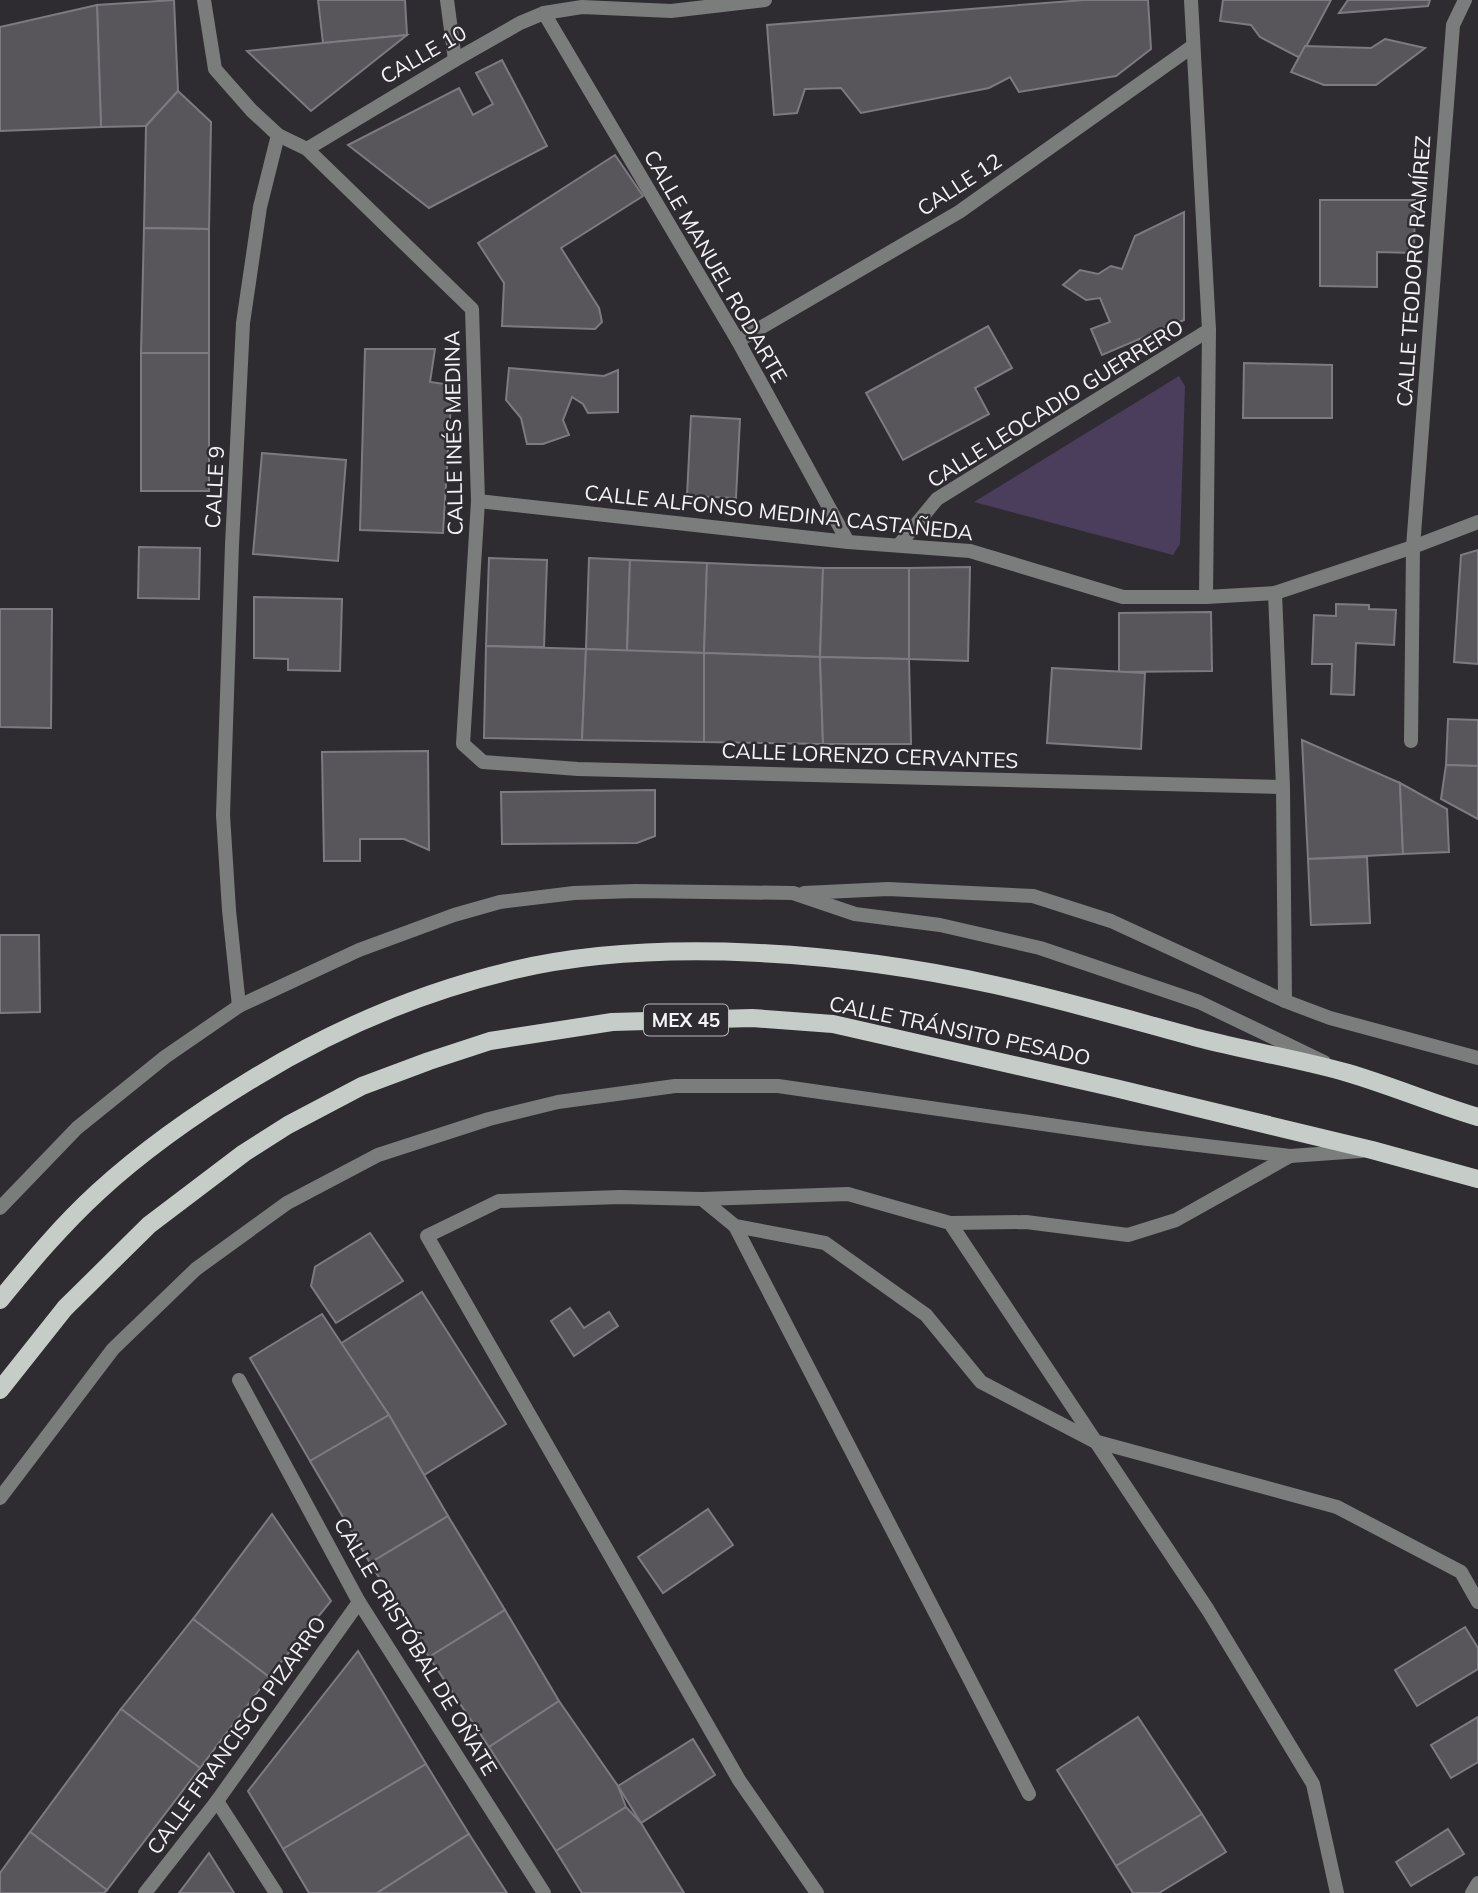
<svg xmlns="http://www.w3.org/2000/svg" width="1478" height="1893" font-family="Mulish,sans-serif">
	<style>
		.green { fill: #4b3d5c }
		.building { fill: #58555b; stroke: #7d7a81; stroke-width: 2 }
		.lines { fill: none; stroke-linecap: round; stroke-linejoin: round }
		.minor { stroke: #7a7d7b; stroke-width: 14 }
		.tertiary { stroke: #7a7d7b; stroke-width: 14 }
		.primary { stroke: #c6cdc9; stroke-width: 18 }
		.labels { text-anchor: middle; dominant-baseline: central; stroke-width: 5; stroke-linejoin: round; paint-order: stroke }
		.shield { fill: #2e2c31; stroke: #b9b7bb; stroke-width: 2 }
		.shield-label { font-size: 19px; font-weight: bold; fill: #f4f3f6 }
		.street-label { font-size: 21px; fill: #f4f3f6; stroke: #2e2c31 }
	</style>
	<rect width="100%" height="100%" fill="#2e2c31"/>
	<path class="green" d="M1179,376l6,10 -5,158 -7,11 -199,-53z"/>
	<g class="building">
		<path d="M174,0l4,91 -32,35 -45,1 -4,-122z"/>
		<path d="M318,0h87l2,35 -84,8z"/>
		<path d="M1084,0h64l3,49 -35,27 -97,16 -9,-15 -21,11 -128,25 -20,-25 -36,1 -8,24 -23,2 -7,-90z"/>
		<path d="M1223,0h108l-31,58 -40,-21 -9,-12 -31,-4z"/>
		<path d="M1348,0h82l-2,6 -89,7z"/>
		<path d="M97,5l4,122 -101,4v-104z"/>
		<path d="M407,35l-96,76 -64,-60 76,-8z"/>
		<path d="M1385,39l40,9 -49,37h-52l-33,-13 14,-26 66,2z"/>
		<path d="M502,60l45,86 -118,62 -81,-63 111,-57 14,27 20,-11 -17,-31z"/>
		<path d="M178,91l33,31 -2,107 -65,-1 2,-102z"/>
		<path d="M615,155l28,41 -82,52 38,60 3,14 -7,7 -93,-3 2,-43 -26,-40z"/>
		<path d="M1320,200h95l-1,53 -37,-1v35l-57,-1z"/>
		<path d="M1184,212v108l-82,35 -11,-26 19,-7 -10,-24 -14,2 -23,-15 17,-15 18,4 13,-8 11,3 13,-33z"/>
		<path d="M144,228l65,1v124h-68z"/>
		<path d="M988,326l24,42 -37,20 14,26 -86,46 -37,-67z"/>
		<path d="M365,349h70l-5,33 22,3 -9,148 -83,-3z"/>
		<rect x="141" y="353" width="68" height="138"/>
		<path d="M1244,363l88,2v53h-89z"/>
		<path d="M509,368l95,8 14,-6v42l-30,1 -5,-9 -11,-7 -9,23 6,15 -26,9h-16l-6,-26 -15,-18z"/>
		<path d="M691,416l49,3 -4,79 -49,-2z"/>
		<path d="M262,453l84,7 -8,101 -85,-7z"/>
		<path d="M139,547l61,1 -1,51 -61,-1z"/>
		<path d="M1478,550v114l-24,-2 7,-107z"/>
		<path d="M489,558l58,2 -3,87 -58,-1z"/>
		<path d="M589,558l41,2 -3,91 -41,-2z"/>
		<path d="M630,560l77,3 -3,90 -77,-2z"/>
		<path d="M707,563l116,5 -3,89 -116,-4z"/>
		<path d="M970,567l-2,94 -59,-2v-91z"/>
		<path d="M823,568h86v91l-89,-2z"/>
		<path d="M254,597l88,2 -2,72 -52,-1v-11l-34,-1z"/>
		<path d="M1336,604l33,1v4l27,1 -2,35 -38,-2 -2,52 -23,-1 1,-30h-20l2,-49 22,1z"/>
		<path d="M0,609h52l-1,119 -51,-1z"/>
		<path d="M1211,612l1,59 -93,1v-59z"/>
		<path d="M486,646l100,3 -4,91 -98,-2z"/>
		<path d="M586,649l118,4v89l-122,-2z"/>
		<path d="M704,653l116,4 3,87 -119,-2z"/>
		<path d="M820,657l89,2 2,85h-88z"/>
		<path d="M1052,668l93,5 -4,76 -94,-6z"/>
		<path d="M1448,719l30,1v46l-32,-1z"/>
		<path d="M1302,740l98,43 3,71 -95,5z"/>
		<path d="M428,751l1,99 -25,-11h-44v22h-36l-2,-109z"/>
		<path d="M1446,765l32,1v53l-37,-20z"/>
		<path d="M1400,783l47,26 2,43 -46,2z"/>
		<path d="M655,790v46l-18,7 -135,1 -1,-52z"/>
		<path d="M1367,857l3,66 -59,2 -3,-66z"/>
		<path d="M0,935h39l1,77 -40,1z"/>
		<path d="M370,1233l33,48 -67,42 -25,-37 4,-19z"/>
		<path d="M422,1292l84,132 -82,51 -35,-60 -49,-71z"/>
		<path d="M570,1308l14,20 25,-16 9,14 -44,30 -23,-35z"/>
		<path d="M322,1314l67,101 -79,46 -60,-103z"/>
		<path d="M389,1415l59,101 -78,47 -60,-102z"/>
		<path d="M708,1509l25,36 -70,48 -25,-36z"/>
		<path d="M272,1514l59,87 -62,76 -76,-58z"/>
		<path d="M448,1516l57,94 -76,47 -59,-94z"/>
		<path d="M505,1610l54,91 -70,46 -60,-90z"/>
		<path d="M193,1619l76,58 -69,91 -79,-59z"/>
		<path d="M1465,1627l13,21v21l-61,37 -22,-36z"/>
		<path d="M358,1651l68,113 -143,85 -35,-58z"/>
		<path d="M559,1701l59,85 8,21 -70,44 -67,-104z"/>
		<path d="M121,1709l79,59 -93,122 -77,-58z"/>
		<path d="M1138,1717l64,97 -86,52 -59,-96z"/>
		<path d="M1478,1717v45l-27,16 -20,-33z"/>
		<path d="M693,1739l22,36 -74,48 -23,-37z"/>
		<path d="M426,1764l43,70 -92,59h-68l-26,-44z"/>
		<path d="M626,1807l15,16 43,70h-102l-26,-42z"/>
		<path d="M1202,1814l24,38 -67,41h-26l-17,-27z"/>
		<path d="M1448,1829l16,25 -53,32 -15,-24z"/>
		<path d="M30,1832l77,58 -3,3h-104v-20z"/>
		<path d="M469,1834l38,59h-130z"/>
		<path d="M209,1853l25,40h-55z"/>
	</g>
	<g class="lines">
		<g class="minor">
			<path d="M204,0l11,69 36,41 27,25 -18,72 -17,116 -11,222 -9,270 6,95 10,96"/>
			<path d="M447,0l8,60"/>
			<path d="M1191,0l18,330 -3,267"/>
			<path d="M544,13l194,328 110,201"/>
			<path d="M278,135l29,14 148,-89 65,-37 24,-10 38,-6 89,4 94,-11"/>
			<path d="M307,149l165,160 6,192 -15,243 20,18 95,7 705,18"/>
			<path d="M738,341l221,-129 234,-166"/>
			<path d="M478,501l370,41 122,9 153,46h83l69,-4 138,-46 65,-25"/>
			<path d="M899,545l38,-46 272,-169"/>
			<path d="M1275,593l8,194 2,214 45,17 148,40"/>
			<path d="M1411,741l2,-194 40,-522 12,-25"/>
			<path d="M702,1199l146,-5 102,29 258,387 105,174 24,109"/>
			<path d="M950,1223l76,-1 102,13 48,-15 114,-64"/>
			<path d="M735,1226l294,568"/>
			<path d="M239,1380l120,222 185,291"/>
			<path d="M217,1801l59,92"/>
			<path d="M145,1893l72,-92 142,-199"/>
			<path d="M817,1893l-78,-113 -312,-544 72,-35 121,-4 82,2 33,27 90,17 101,72 55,67 113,59 243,66 124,65 17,30"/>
			<path d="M1472,1893l6,-10"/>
		</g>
		<g class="tertiary">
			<path d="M804,893l84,-4 145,7 78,25 174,80"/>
			<path d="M0,1208l77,-80 88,-71 74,-51 120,-56 95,-35 46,-13 74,-9 61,-2 158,2 62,21 85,11 100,23 159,54 125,60"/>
			<path d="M0,1498l113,-149 83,-80 91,-66 91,-48 111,-36 69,-17 117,-16h103l362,52 150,18 71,-5"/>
		</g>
		<g class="primary">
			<path d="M0,1300c31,-38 62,-75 98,-108 48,-44 100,-80 156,-114 82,-50 166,-86 260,-108 145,-34 336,-17 481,15 68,15 136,35 203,53 50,13 101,21 150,35 44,13 86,31 130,44"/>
			<path d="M0,1390l65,-82 84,-83 95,-72 44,-28 74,-39 67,-25 61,-20 122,-19 140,-4 81,6 282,64 257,62 106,29"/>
		</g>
	</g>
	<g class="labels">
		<rect class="shield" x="644" y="1004.5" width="84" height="31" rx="5"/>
		<g class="shield-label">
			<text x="686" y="1020">MEX 45</text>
		</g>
		<g class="street-label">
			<text transform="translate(423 54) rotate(-30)">CALLE 10</text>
			<text transform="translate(959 184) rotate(-33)">CALLE 12</text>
			<text transform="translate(716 266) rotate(60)">CALLE MANUEL RODARTE</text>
			<text transform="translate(1413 271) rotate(-86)">CALLE TEODORO RAMÍREZ</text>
			<text transform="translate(1055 403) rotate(-32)">CALLE LEOCADIO GUERRERO</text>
			<text transform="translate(453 433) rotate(-91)">CALLE INÉS MEDINA</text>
			<text transform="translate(214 487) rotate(-87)">CALLE 9</text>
			<text transform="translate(779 512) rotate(6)">CALLE ALFONSO MEDINA CASTAÑEDA</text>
			<text transform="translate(870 755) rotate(2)">CALLE LORENZO CERVANTES</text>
			<text transform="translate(960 1030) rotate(12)">CALLE TRÁNSITO PESADO</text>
			<text transform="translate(416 1646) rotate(59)">CALLE CRISTÓBAL DE OÑATE</text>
			<text transform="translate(236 1735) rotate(-54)">CALLE FRANCISCO PIZARRO</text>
		</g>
	</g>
</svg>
